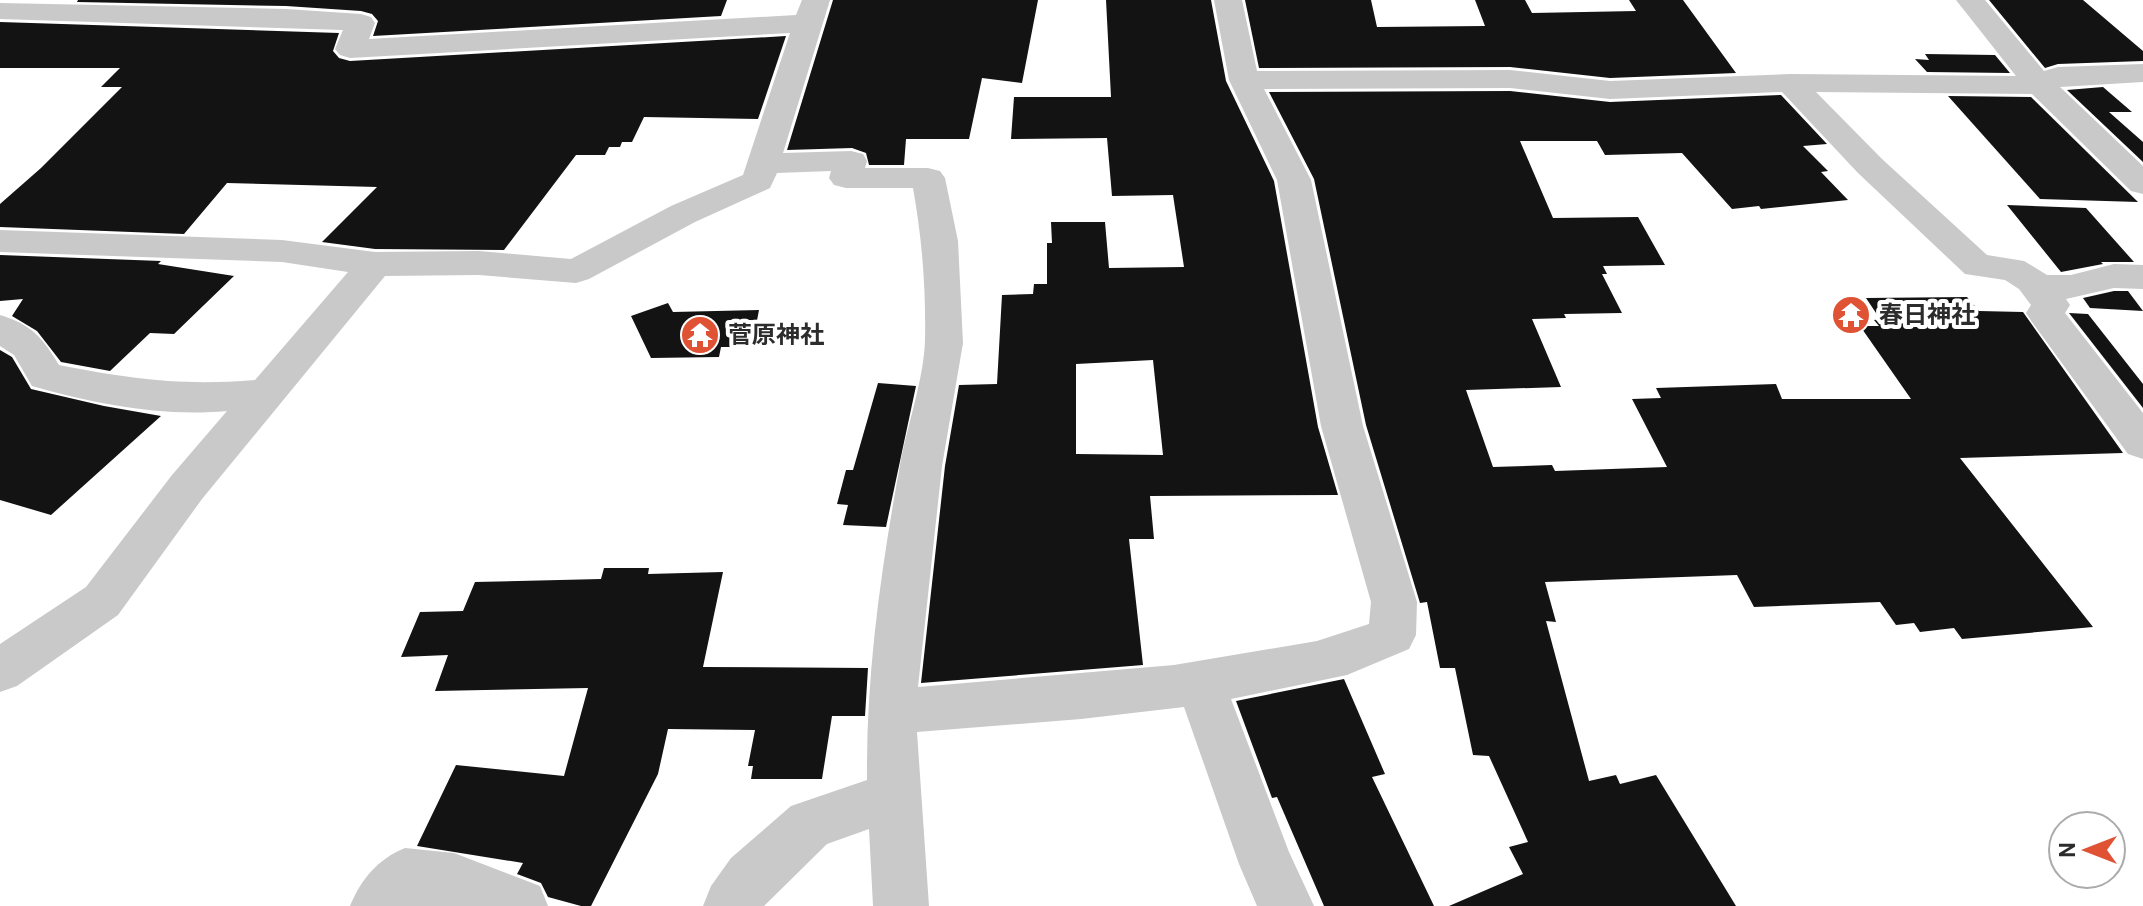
<svg xmlns="http://www.w3.org/2000/svg" width="2143" height="906" font-family="Roboto,'Noto Sans JP',sans-serif">
	<style>
		.building { fill: #131313; fill-rule: evenodd }
		.lines { fill: none; stroke-linecap: round; stroke-linejoin: round }
		.street { fill: #c9c9c9; fill-rule: evenodd }
		.labels { text-anchor: middle; dominant-baseline: central; stroke-width: 8; stroke-linejoin: round; paint-order: stroke }
		.poi-label { font-size: 24px; font-weight: bold; fill: #2c2c2c; stroke: #fff; text-anchor: start }
	</style>
	<rect width="100%" height="100%" fill="#fff"/>
	<g class="building">
		<path d="M78,0h649l-6,16 -348,20 5,-15 -6,-7 -11,-3 -75,-5 -209,-4z"/>
		<path d="M833,0h205l-16,83 -40,-5 -13,61h-63l-2,26h-35l-3,-12 -14,-5 -65,2z"/>
		<path d="M1106,0h105l15,81 48,100 44,246 20,68 -188,1 4,43h-25l14,126 -222,18 24,-217 14,-81 38,-1 5,-89 31,-1 1,-10h13v-41h5l-1,-21h54l4,46 75,-1 -11,-72 -61,1 -5,-58 -96,1 3,-42h97zM1153,360l10,95 -87,-1v-90z"/>
		<path d="M1245,0h126l6,27 108,-1 -10,-26h50l7,13 104,-2 -7,-11h54l53,73 -126,5 -100,-11 -251,1z"/>
		<path d="M1989,0h94l60,51v10l-85,3 -13,4z"/>
		<path d="M0,22l339,11 -6,18 6,7 11,3 436,-25 -28,83 -114,-2 -12,25h-10l-2,5h-11l-4,8h-29l-72,95 -129,-1 -53,-7 55,-55 -150,-4 -43,51 -184,-7v-23l41,-36 81,-81h-21l19,-19h-120z"/>
		<path d="M1925,54l70,1 15,18 -83,-1 -12,-13 14,1z"/>
		<path d="M2103,87l29,25h-23l34,30v20l-76,-72z"/>
		<path d="M1510,91l100,11 171,-7 46,49 -24,2 25,25 -7,1 27,28 -87,9 -2,-3 -27,3 -50,-56 -77,2 -8,-14h-77l33,77 85,-1 27,48 -62,1 4,8h-5l20,39 -58,1 2,4 -34,1 29,68 -95,3 27,77 59,-2 3,6 112,-4 -35,-68 29,-1 -5,-10 120,-4 6,15h129l-51,-73h19l-5,-6 6,-1 -14,-21 101,-1 12,14 44,1 100,141 -163,5 133,169 -131,12 -8,-11 -34,4 -6,-9 -18,2 -16,-23 -126,5 -17,-32 -192,7 11,40 -10,-1 43,160 27,-6 4,9 36,-9 80,131h-287l74,-32 -14,-27 19,-5 -39,-86 -16,-1 -18,-87h-15l-13,-66 -7,1 -54,-178 -52,-246 -45,-87z"/>
		<path d="M1948,96l83,1 107,105 -98,-3z"/>
		<path d="M2007,205l79,3 48,54h-33l2,2 -42,8z"/>
		<path d="M0,255l161,6 -3,3 76,12 -60,58 -24,-1 -40,38 -49,-9 -24,-31 -25,-15 11,-17 -23,2z"/>
		<path d="M2114,291h14l15,20 -53,-3 -7,-10z"/>
		<path d="M668,303l5,9 86,-2 -7,37h-31l-2,10 -68,1 -20,-42z"/>
		<path d="M2069,313l19,1 55,70v24z"/>
		<path d="M0,350l12,7 19,32 73,17 57,10 -110,99 -51,-15z"/>
		<path d="M878,383l38,3 -30,141 -43,-2 5,-20 -11,-1 9,-34h7z"/>
		<path d="M604,568h45l-1,6 75,-2 -20,95 165,1 -3,48h-33l-10,63h-71l2,-13h-5l7,-36 -87,-1 -10,45 -67,132h-10l-33,-9 -7,-14 -24,-9 6,-11 -106,-17 39,-81 108,11 24,-88 -153,3 13,-36 -47,2 19,-45 43,-1 12,-29 126,-3z"/>
		<path d="M1344,679l41,95 -13,3 62,129h-110l-47,-109 -5,1 -36,-97z"/>
	</g>
	<g class="lines">
		<g class="street">
			<path d="M802,0h28l-47,153 68,-2 12,3 4,7 -2,7h63l12,3 5,7 13,63 5,102 -21,123 -24,221 256,-22 143,-24 52,-17 2,-22 -50,-176 -44,-246 -48,-100 -15,-80h28l15,71 253,-1 100,11 180,-7 226,2 -60,-76h29l59,71 14,-4 85,-3v18l-83,5 83,79v28l-12,-3 -99,-97 -216,-2 66,67 105,96 37,6 23,14h24l43,-11 29,1v24l-29,-1 -48,11 4,6 -5,8 78,100v46l-15,-5 -96,-132 -6,-9 5,-8 -12,-16 -14,-9 -40,-6 -107,-101 -76,-81 -172,7 -100,-11 -246,1 47,91 52,246 54,176 -1,33 -7,14 -62,26 -116,24 58,153 25,54h-57l-18,-42 -55,-157 -103,12 -164,13 12,174h-56l-4,-77 -42,15 -63,62h-61l8,-20 20,-28 60,-52 76,-26c-1,-106 14,-211 33,-315 7,-39 24,-86 25,-125 1,-52 -3,-102 -12,-152h-67l-12,-3 -5,-7 2,-7 -54,2 -7,15 -75,34 -106,57 -13,4 -97,-8 -94,1 -183,223 -84,116 -101,71 -17,6v-48l86,-57 86,-112 55,-64c-65,6 -132,-7 -195,-25l-18,-31 -14,-9v-31c31,9 43,23 59,50 72,14 122,21 196,15l93,-108 -66,-10 -282,-10v-22l282,10 93,12 104,-1 92,8 100,-53 72,-31 47,-142 -440,25 -10,-3 -5,-6 8,-19 -343,-11v-16l286,6 75,5 10,3 4,6 -6,16 427,-24z"/>
			<path d="M405,848l49,5 86,33 8,20h-198c11,-27 28,-47 55,-58z"/>
		</g>
	</g>
	<defs>
		<g id="temple-disc" transform="scale(2)"><circle r="9.5" fill="#df5233" stroke="#fff"/><path d="M0-6L5-2H3V0L6.5 2.5H4V6H1.5V3h-3V6H-4V2.5H-6.5L-3 0V-2H-5Z" fill="#fff"/></g>
	</defs>
	<g fill-rule="evenodd">
		<use href="#temple-disc" x="1851" y="315"/>
		<use href="#temple-disc" x="700" y="335"/>
	</g>
	<g class="labels">
		<g class="poi-label">
			<text x="1879" y="315">春日神社</text>
			<text x="728" y="335">菅原神社</text>
		</g>
	</g>
	<g transform="translate(2087 850) rotate(270)"><circle r="38" fill="#ffffff" stroke="#ababab" stroke-width="2"/>
	<path d="M0-6L14 30L0 20L-14 30Z" fill="#df5233"/>
	<text y="-12" font-size="22" font-weight="bold" text-anchor="middle" fill="#2c2c2c">N</text>
	</g>
</svg>
